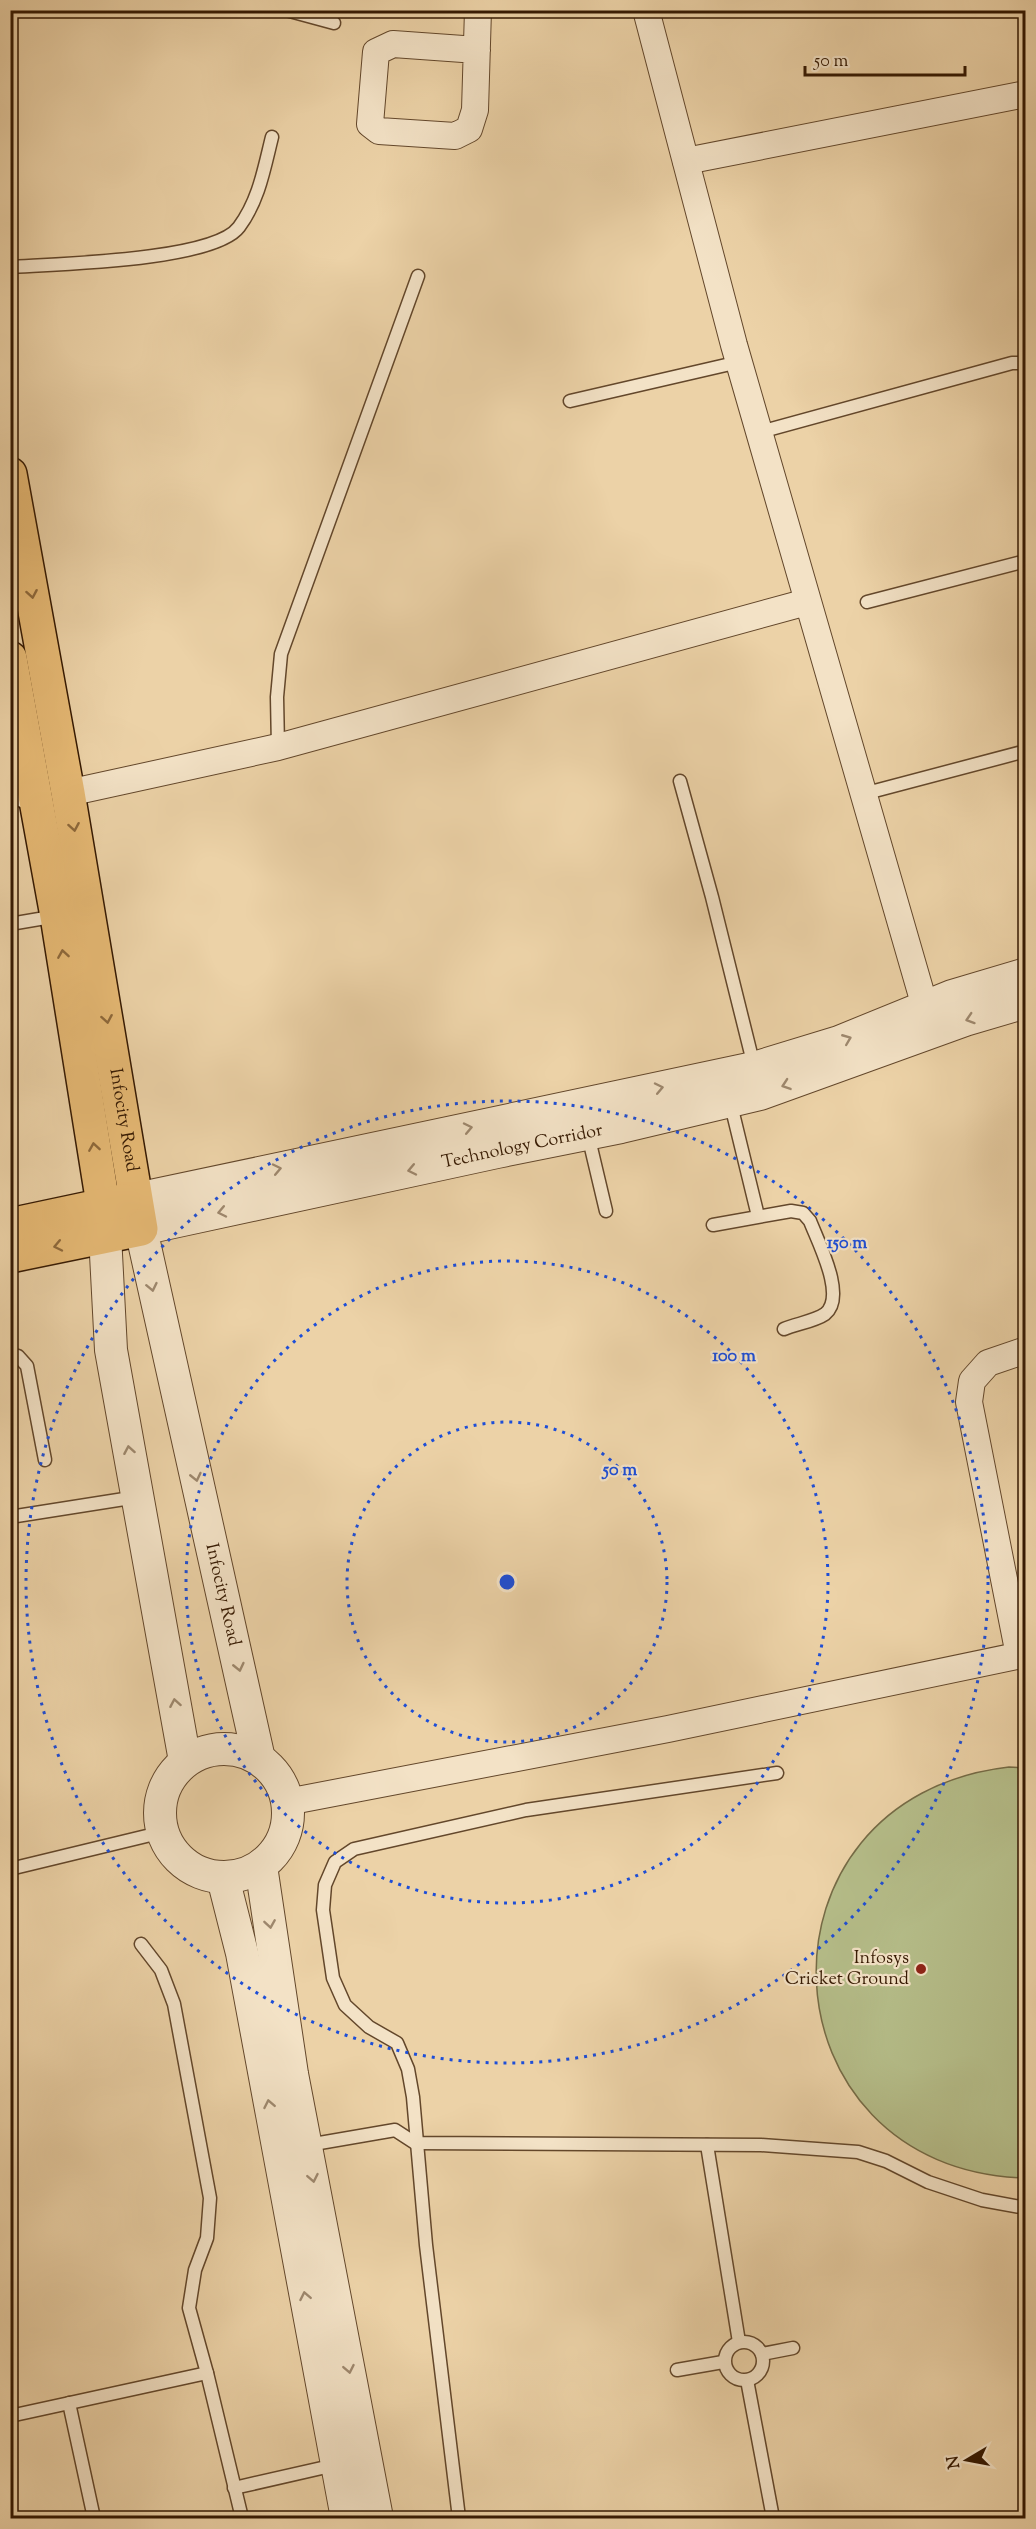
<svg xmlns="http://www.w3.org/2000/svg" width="1036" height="2529" font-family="'Sorts Mill Goudy',serif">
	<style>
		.green { fill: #b5bd89; stroke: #756b46; stroke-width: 1.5 }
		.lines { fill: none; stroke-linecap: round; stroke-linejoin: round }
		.service-casing { stroke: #63472b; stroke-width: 15 }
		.minor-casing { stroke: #63472b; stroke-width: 28 }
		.tertiary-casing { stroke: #63472b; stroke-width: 34 }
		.primary-casing { stroke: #351902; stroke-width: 36 }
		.service { stroke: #f3e2c6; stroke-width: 12 }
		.minor { stroke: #f3e2c6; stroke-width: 26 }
		.tertiary { stroke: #f3e2c6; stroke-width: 32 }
		.primary { stroke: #e6b974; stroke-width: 33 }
		.oneway { stroke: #8e693b }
		.oneway2 { stroke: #9e886e }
		.ring { fill: none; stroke: #1d4ed8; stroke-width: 3; stroke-dasharray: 3 6 }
		.poi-dot { fill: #8f2418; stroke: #f3e2c6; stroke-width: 2 }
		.labels { text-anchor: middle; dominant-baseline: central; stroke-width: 4.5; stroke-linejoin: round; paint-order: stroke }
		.street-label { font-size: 18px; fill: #351902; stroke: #f3e2c6 }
		.poi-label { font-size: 18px; fill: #351902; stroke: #f3e2c6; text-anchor: end }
		.centre { fill: #1d4ed8; stroke: #f3e2c6; stroke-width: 3 }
		.ring-label { font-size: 18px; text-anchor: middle; font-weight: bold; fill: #1d4ed8; stroke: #f3e2c6; stroke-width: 4.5; stroke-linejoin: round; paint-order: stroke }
	</style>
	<rect width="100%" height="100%" fill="#ecd2a7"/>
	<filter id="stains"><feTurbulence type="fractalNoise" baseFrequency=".00333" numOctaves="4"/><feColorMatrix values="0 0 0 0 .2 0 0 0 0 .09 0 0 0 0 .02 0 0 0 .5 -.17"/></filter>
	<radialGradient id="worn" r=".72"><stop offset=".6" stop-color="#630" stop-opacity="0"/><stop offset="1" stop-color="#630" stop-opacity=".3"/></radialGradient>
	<path class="green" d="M1009,1767l17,1 -1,410c-267,-8 -284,-380 -16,-411z"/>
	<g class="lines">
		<g class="service-casing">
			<g id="service">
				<path d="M286,10l48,13"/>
				<path d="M10,267c45,-3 204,-6 229,-40 20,-27 25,-58 33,-90"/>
				<path d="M570,401l169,-39"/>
				<path d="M760,432l252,-69h14"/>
				<path d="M867,602l159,-41"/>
				<path d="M278,747l-1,-50 4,-43 137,-378"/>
				<path d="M680,781l32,116 42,169"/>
				<path d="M863,794l163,-43"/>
				<path d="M10,796l24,10"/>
				<path d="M10,924l47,-8"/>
				<path d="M730,1101l28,115"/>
				<path d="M588,1135l18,76"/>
				<path d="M713,1225l78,-14 12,2 7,8c8,21 37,76 15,93 -10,7 -29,10 -41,15"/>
				<path d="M10,1354l8,2 9,10 18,94"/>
				<path d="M10,1517l127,-20"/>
				<path d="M10,1869l153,-37"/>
				<path d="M141,1944l20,26 13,34 36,194 -3,40 -12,32 -6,38 18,65 35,145"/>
				<path d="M308,2145l87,-15 20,13 346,2 97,7 28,9 42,21 54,18 44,8"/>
				<path d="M707,2145l32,197"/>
				<circle cx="744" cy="2361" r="19"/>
				<path d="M762,2354l31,-6"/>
				<path d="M677,2370l46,-8"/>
				<path d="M747,2380l26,138"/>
				<path d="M69,2403l25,115"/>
				<path d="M10,2416l197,-43"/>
				<path d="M234,2488l101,-23"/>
				<path d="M459,2518l-33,-273 -13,-148 -5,-28 -11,-26 -28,-16 -24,-22 -12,-27 -10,-68 2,-25 10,-23 19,-13 172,-39 251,-37"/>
			</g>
		</g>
		<g class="minor-casing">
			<g id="minor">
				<path d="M646,10l88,335 196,679"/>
				<path d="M477,50l-84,-6 -17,8 -6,72 9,7 76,5 14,-7 6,-19 3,-100"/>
				<path d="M686,161l340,-67"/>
				<path d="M68,793l210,-46 529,-145"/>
				<path d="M1019,1655l-50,-253 3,-21 16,-18 38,-13"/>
				<path d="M287,1802l381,-73 358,-75"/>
			</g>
		</g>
		<g class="tertiary-casing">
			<g id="tertiary">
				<path d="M137,1199l617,-131 85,-26 113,-46 74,-22"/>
				<path d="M105,1235l6,115 74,411"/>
				<circle cx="224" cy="1813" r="64"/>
				<path id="s1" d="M259,1759l-118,-530 356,-77 124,-25 139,-33 205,-74 61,-18"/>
				<path d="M261,1866l31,208 85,444"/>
				<path d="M223,1878l19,75 105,565"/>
			</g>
		</g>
		<g class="primary-casing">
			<g id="primary">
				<path id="s2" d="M10,474l58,319 73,436 -131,27"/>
				<path d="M10,658l47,258 46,288 2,31"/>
				<path d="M10,1225l113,-24"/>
			</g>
		</g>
		<use href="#service" class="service"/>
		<use href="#minor" class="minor"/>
		<use href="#tertiary" class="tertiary"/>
		<use href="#primary" class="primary"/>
	</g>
	<defs><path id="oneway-chevron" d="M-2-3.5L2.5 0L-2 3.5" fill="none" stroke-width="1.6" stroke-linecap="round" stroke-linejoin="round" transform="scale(1.5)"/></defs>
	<g class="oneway">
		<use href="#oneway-chevron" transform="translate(32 594) rotate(80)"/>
		<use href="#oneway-chevron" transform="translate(74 827) rotate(80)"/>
		<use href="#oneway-chevron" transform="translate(63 954) rotate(-99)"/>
		<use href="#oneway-chevron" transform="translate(107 1019) rotate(80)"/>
		<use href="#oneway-chevron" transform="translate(94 1147) rotate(-99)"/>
		<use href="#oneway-chevron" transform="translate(58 1246) rotate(168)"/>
	</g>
	<g class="oneway2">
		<use href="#oneway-chevron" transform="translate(970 1019) rotate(162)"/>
		<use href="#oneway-chevron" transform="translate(847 1039) rotate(-22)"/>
		<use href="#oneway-chevron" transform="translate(786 1085) rotate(161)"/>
		<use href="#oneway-chevron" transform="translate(659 1088) rotate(-12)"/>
		<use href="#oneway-chevron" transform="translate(468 1128) rotate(-12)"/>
		<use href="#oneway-chevron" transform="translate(277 1169) rotate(-12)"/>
		<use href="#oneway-chevron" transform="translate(412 1170) rotate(168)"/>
		<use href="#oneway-chevron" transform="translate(222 1212) rotate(168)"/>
		<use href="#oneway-chevron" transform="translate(152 1287) rotate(78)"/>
		<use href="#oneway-chevron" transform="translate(129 1450) rotate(-100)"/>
		<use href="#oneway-chevron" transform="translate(196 1477) rotate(77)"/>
		<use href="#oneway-chevron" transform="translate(239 1667) rotate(77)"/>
		<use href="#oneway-chevron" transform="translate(175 1703) rotate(-100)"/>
		<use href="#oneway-chevron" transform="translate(270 1924) rotate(81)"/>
		<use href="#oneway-chevron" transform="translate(269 2104) rotate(-101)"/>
		<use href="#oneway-chevron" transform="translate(313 2178) rotate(79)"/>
		<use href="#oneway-chevron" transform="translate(305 2296) rotate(-101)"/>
		<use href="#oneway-chevron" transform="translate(349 2369) rotate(79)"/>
	</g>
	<g class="ring">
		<circle cx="507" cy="1582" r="160"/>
		<circle cx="507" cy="1582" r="321"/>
		<circle cx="507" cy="1582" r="481"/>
	</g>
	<circle class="poi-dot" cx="921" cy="1969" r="6"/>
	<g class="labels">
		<g class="street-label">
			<text stroke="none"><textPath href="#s2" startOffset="656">Infocity Road</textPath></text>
			<text stroke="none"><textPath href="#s1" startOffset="933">Technology Corridor</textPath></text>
			<text transform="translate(222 1595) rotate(77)">Infocity Road</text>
		</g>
		<g class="poi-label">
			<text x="909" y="1959">Infosys<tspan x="909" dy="21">Cricket Ground</tspan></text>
		</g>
	</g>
	<circle cx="507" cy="1582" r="9" class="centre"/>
	<g class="ring-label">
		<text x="847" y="1248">150 m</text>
		<text x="734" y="1361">100 m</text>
		<text x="620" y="1475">50 m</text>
	</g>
	<rect width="1036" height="2529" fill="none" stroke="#ecd2a7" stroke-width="36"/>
	<rect x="12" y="12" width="1012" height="2505" fill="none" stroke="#351902" stroke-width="3"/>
	<rect x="18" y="18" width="1000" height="2493" fill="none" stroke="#351902" stroke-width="1.5"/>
	<g transform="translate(967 2460) rotate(260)" stroke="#f3e2c6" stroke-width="4.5" paint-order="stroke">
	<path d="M0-4.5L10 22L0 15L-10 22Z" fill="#351902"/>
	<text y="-9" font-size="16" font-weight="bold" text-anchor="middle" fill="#351902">N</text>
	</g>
	<path d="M805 66v9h160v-9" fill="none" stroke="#351902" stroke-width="3"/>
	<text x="814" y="66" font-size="18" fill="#351902" stroke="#f3e2c6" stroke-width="4.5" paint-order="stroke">50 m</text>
	<rect width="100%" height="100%" filter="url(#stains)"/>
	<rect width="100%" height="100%" fill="url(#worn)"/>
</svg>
